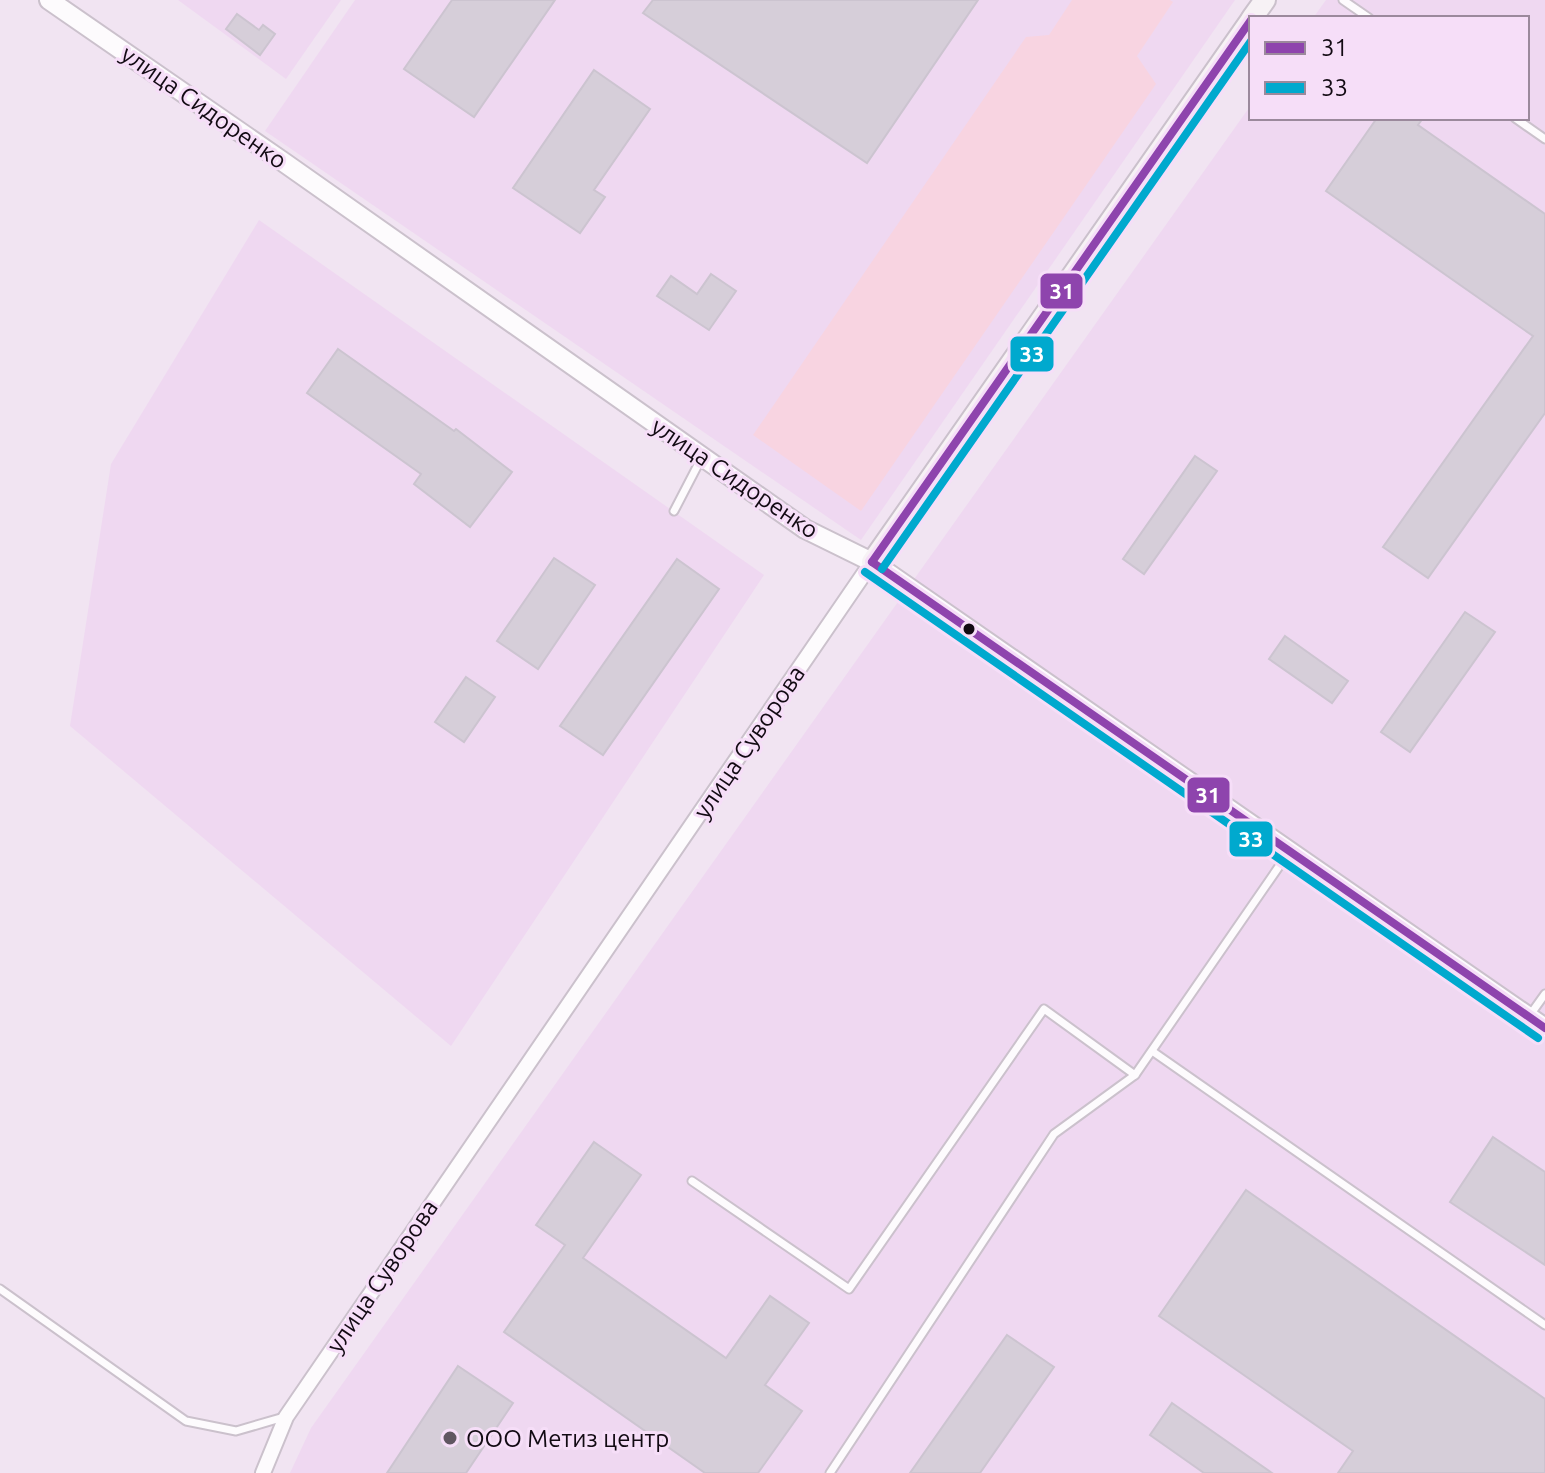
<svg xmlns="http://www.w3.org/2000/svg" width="1545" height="1473" font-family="Ubuntu,sans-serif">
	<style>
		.built { fill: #efd8f1 }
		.green { fill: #f8d4e1 }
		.building { fill: #d6ced9; stroke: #ccc4d0; stroke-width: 2 }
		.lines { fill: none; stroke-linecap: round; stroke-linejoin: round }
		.service-casing { stroke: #cbc1cc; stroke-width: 11 }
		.minor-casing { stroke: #cbc1cc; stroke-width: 18 }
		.tertiary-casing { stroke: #cbc1cc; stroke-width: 22 }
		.secondary-casing { stroke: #cbc1cc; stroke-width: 24 }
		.service { stroke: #fdfbfd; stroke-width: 7 }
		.minor { stroke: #fdfbfd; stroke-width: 14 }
		.tertiary { stroke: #fdfbfd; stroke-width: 18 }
		.secondary { stroke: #f7f2f5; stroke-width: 20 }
		.bus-1-casing { stroke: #f6def8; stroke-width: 14 }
		.bus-2-casing { stroke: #f6def8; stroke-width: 14 }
		.bus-1 { stroke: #8e44ad; stroke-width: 8 }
		.bus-2 { stroke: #00a9ce; stroke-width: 8 }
		.bus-dot { fill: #120a13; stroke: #f6def8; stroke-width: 3 }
		.poi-dot { fill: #605661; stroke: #f6def8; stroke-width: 3 }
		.labels { text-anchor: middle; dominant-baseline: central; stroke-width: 6; stroke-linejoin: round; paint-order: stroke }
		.street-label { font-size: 24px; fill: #120a13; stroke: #f6def8 }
		.poi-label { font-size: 24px; fill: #120a13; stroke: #f6def8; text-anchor: start }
		.line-badge { stroke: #f6def8; stroke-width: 3 }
		.badge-label { font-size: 22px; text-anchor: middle; font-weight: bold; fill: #fff }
	</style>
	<rect width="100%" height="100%" fill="#f1e4f2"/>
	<g class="built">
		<path d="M178,0h163l-55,79z"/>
		<path d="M355,0h880l-374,540 -596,-409z"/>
		<path d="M1326,0h219v1473h-1255l21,-45 940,-1323v13h276v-100h-214z"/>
		<path d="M259,220l505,355 -313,471 -381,-320 41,-262z"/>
	</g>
	<path class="green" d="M1072,0h98l3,2 -36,54 19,28 -295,427 -108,-76 273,-398 23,-2z"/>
	<g class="building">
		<path d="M452,0h103l-81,117 -70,-48z"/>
		<path d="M653,0h325l-111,163 -224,-150z"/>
		<path d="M237,14l22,16 4,-5 12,9 -15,21 -34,-26z"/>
		<path d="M594,70l56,39 -56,81 11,7 -25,36 -67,-45z"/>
		<path d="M1377,118h46l-5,7 127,89v199l-117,165 -45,-31 150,-211 -207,-145z"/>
		<path d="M711,274l25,17 -27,39 -52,-34 14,-20 26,18z"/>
		<path d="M338,349l116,82 2,-2 56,43 -42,55 -56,-43 7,-10 -114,-81z"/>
		<path d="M1195,456l22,15 -73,103 -21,-15z"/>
		<path d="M554,558l41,27 -57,84 -41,-28z"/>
		<path d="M677,559l42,30 -116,166 -43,-29z"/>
		<path d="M1465,612l30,20 -85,120 -29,-20z"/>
		<path d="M1285,636l63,45 -16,22 -63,-44z"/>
		<path d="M466,677l29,20 -31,45 -29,-20z"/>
		<path d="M1493,1137l52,35v93l-95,-63z"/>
		<path d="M594,1142l47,33 -58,83 143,100 44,-62 39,27 -44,62 37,26 -44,62h-53l-201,-141 61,-87 -29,-20z"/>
		<path d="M1246,1190l299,209v74h-207l15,-22 -194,-135z"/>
		<path d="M1007,1335l47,32 -74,106h-70z"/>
		<path d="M458,1366l55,37 -47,70h-79z"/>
		<path d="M1172,1403l100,70h-68l-54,-38z"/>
	</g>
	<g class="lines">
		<g class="service-casing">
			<g id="service">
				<path d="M1343,0l26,18"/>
				<path d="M1515,118l30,21"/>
				<path d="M674,511l27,-52"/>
				<path d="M1530,1015l15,-21"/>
				<path d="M1152,1051l393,274"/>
				<path d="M692,1181l157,108 195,-280 91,66 154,-223"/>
				<path d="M0,1289l186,132 50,10 48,-14"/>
				<path d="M830,1473l224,-339 81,-59"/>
			</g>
		</g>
		<g class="minor-casing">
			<path id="minor" d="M263,1473l23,-56 586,-855"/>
		</g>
		<g class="tertiary-casing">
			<path id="tertiary" d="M49,0l233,161 523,368 67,33 673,466"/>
		</g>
		<g class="secondary-casing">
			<g id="secondary">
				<path d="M1252,18l13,-18"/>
				<path d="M872,562l379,-542"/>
			</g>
		</g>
		<use href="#service" class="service"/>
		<use href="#minor" class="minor"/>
		<use href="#tertiary" class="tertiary"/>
		<use href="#secondary" class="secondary"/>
		<g class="bus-1-casing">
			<g id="bus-1">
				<path d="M872,562l673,466"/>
				<path d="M872,562l379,-542"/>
			</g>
		</g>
		<g class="bus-2-casing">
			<g id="bus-2">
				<path d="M882,569l369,-528"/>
				<path d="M865,572l673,466"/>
			</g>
		</g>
		<use href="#bus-1" class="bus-1"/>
		<use href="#bus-2" class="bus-2"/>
	</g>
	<circle class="bus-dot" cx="969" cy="629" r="7"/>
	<circle class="poi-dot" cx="450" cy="1438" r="8"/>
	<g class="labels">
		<g class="street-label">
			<text transform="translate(204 107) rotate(35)">улица Сидоренко</text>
			<text transform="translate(735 478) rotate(34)">улица Сидоренко</text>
			<text transform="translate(749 742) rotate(-56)">улица Суворова</text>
			<text transform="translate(382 1276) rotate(-56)">улица Суворова</text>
		</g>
		<g class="poi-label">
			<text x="466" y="1438">ООО Метиз центр</text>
		</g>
	</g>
	<g class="line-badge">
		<rect x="1039" y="272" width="45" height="38" rx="8" fill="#8e44ad"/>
		<rect x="1009" y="335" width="46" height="38" rx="8" fill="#00a9ce"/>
		<rect x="1186" y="776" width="45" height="38" rx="8" fill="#8e44ad"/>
		<rect x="1228" y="820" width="46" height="38" rx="8" fill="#00a9ce"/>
	</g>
	<g class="badge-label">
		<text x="1062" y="299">31</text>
		<text x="1032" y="362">33</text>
		<text x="1208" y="803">31</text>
		<text x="1251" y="847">33</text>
	</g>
	<rect x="1249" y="16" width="280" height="104" fill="#f6def8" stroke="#9b899c" stroke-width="2"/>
	<rect x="1265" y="42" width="40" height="12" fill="#8e44ad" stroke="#9b899c" stroke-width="2"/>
	<text x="1321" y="56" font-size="24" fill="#120a13">31</text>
	<rect x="1265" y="82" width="40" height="12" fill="#00a9ce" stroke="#9b899c" stroke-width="2"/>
	<text x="1321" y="96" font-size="24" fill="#120a13">33</text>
</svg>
